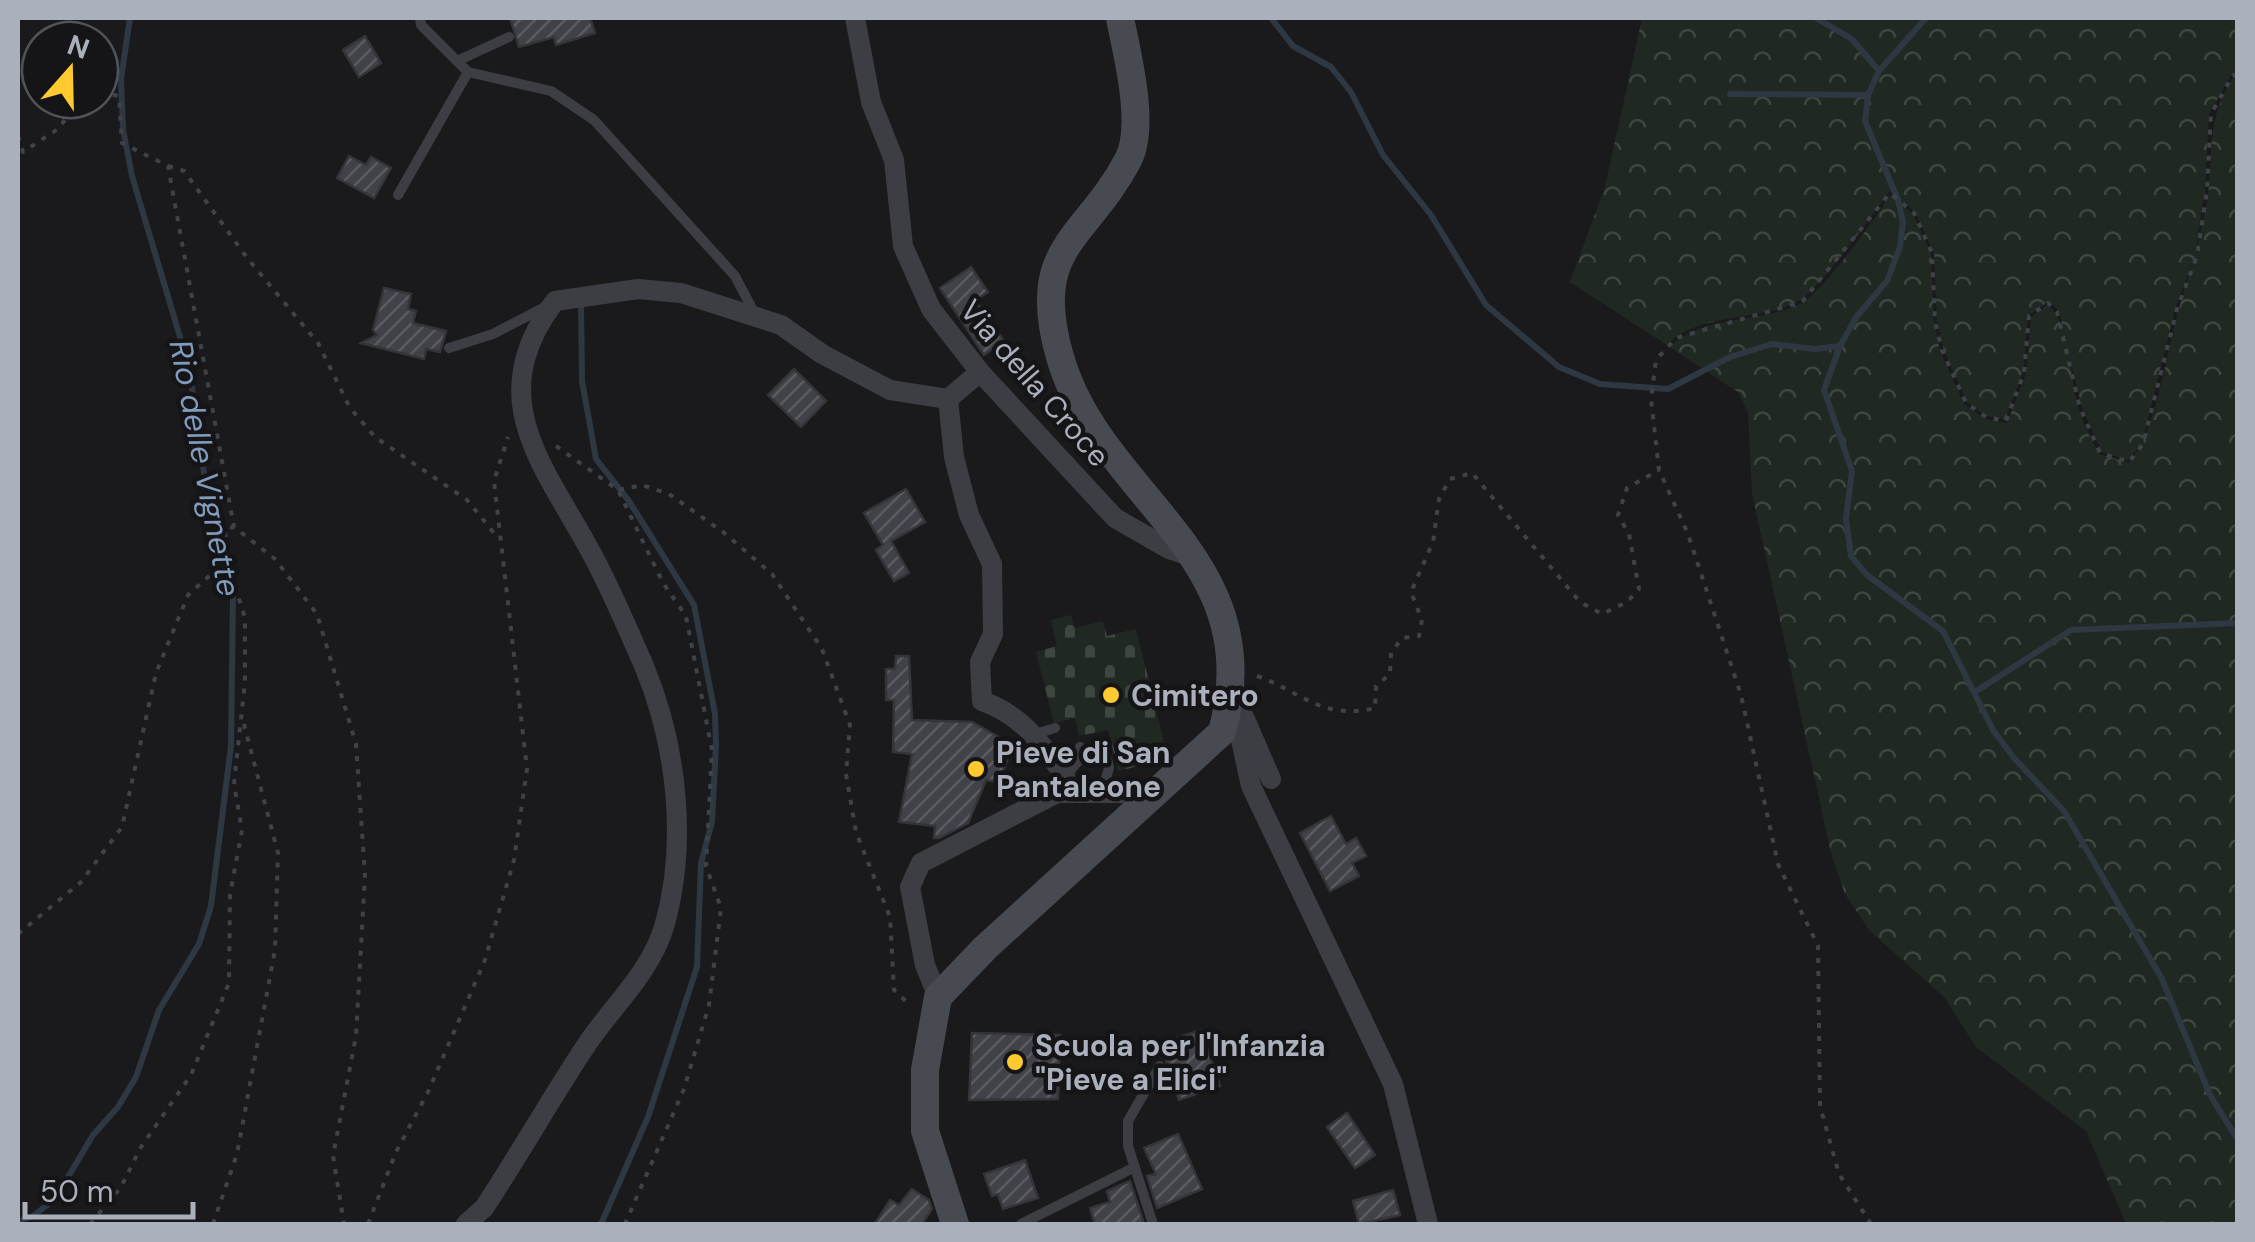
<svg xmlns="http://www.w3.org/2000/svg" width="2255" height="1242" font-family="'DM Sans',sans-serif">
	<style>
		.forest { fill: url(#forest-crowns) }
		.cemetery { fill: url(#cemetery-stones) }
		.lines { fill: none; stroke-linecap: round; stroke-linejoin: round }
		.stream { stroke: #2e3843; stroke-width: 6 }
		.building { fill: url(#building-hatch); stroke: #343439; stroke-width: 2.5 }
		.path { stroke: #404249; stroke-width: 4; stroke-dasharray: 5 8; stroke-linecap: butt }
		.lane { stroke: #3d3d44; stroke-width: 10 }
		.street { stroke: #3d3d44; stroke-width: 20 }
		.secondary { stroke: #484a52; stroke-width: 28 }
		.poi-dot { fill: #ffc930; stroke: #151518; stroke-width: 4 }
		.labels { text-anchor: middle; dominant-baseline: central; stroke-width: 9; stroke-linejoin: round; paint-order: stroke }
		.street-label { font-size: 30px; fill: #abb0bd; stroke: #151518 }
		.poi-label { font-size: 30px; font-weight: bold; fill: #abb0bd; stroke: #151518; text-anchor: start }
		.water-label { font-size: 32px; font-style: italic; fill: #809bbb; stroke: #151518 }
	</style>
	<defs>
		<pattern id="forest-crowns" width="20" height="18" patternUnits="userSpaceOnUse" patternTransform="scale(2.5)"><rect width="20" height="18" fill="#1f2921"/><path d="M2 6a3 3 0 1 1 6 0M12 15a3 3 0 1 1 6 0" fill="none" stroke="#3d463f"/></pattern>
		<pattern id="cemetery-stones" width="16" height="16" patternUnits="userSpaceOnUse" patternTransform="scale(2.5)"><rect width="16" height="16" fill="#1f2921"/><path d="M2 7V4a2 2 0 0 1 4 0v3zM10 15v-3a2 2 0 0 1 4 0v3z" fill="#3d463f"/></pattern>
		<pattern id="building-hatch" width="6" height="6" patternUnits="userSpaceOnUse" patternTransform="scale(2.5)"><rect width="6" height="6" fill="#414247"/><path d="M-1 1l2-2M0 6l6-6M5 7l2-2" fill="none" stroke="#5a5b60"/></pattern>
	</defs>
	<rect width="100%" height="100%" fill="#1a1a1d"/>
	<g class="forest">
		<path d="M1642,18h595v57l-5,-2 -23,41 -4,75 -10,66 -20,54 -33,134 -14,17 -26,-8 -20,-44 -23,-97 -10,-10 -21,15 -5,57 -18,46 -19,-3 -19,-14 -23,-52 -7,-28 -3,-69 -19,-41 -25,-21c-16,21 -70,98 -90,109 -39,23 -101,11 -133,45l-97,-63 35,-95z"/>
		<path d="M2234,77l4,1 -1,1146h-111l-40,-93 -110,-84 -31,-49 -75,-67 -25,-37 -14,-41 -79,-360 -4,-80 -10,-21 -68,-45c32,-33 93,-23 132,-44 19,-10 75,-86 88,-108l23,19 18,40 3,68 6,29 24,53 21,15 22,4 19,-49 5,-57 17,-12c26,25 21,73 31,106 5,15 13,29 20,43l30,9c29,-35 36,-106 49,-151 11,-41 24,-75 30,-118 6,-48 -2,-75 26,-117z"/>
	</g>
	<path class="cemetery" d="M1071,615l4,13 28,-7 4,15 29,-7 32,130 -50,12 -10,-41 -29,6 -4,-18 -21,5 -18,-71 21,-6 -6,-26z"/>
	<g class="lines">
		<g class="stream">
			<path d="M1271,18l22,28 38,21 20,25 32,63 48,60 55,90 73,62 41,17 68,5 62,-32 42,-13 43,5 25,-3"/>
			<path d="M1816,18l36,21 27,32"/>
			<path d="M1926,18l-47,53 -11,24 -3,26 33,79 5,22 -3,25 -13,34 -30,35 -17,30 -16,44 28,81 -6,48 5,37 16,19 76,56 50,99 21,28 50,53 98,168 48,116 28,45"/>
			<path d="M1730,94l138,1"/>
			<path d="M581,303l1,78 14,78 33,42 65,104 21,109 1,31 -4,77 -11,41 -4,104 -49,150 -47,107"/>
			<path d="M1975,692l96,-62 167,-7"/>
			<path d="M18,1221l15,-5 22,-17 38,-64 25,-28 18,-30 23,-67 40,-66 12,-38 20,-160 2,-152 -23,-78 -21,-149 -57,-191 -9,-47 -2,-50 9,-61"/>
		</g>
	</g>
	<g class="building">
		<path d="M510,18h80l5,15 -39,12 -2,-8 -35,10z"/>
		<path d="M365,36l16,27 -22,14 -16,-27z"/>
		<path d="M349,156l17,9 5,-8 20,11 -17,30 -37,-20z"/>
		<path d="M971,267l17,25 -13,8 29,41 -20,14 -44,-67z"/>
		<path d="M384,288l27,6 -3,15 8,2 -3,12 33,8 -6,21 -14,-3 -2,10 -63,-16 16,-8 -4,-5z"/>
		<path d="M794,369l32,32 -25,26 -33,-32z"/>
		<path d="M906,489l19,33 -34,19 18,32 -15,8 -18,-31 7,-5 -19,-32z"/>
		<path d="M896,656h13l3,64 60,2 41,23 -14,37 -13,-2 -18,43 -29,15h-5l1,-12 -36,-4 13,-68 -19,-2 1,-52h-8v-31h9z"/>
		<path d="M1331,816l15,28 10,-6 10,18 -14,7 7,13 -29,15 -30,-58z"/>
		<path d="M1201,1030l19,56 -41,14 -19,-57z"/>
		<path d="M972,1033l88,2 -2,64 -89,1z"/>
		<path d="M1347,1113l28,42 -20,13 -28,-41z"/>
		<path d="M1178,1134l24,55 -45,19 -10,-32 9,-2 -12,-26z"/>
		<path d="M1025,1160l13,38 -35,11 -5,-15 -6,2 -8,-22z"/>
		<path d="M1130,1181l14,43h-49l-5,-16 20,-6 -3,-11z"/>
		<path d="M912,1189l17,11 3,9 -10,15h-47l15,-24 9,5z"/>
		<path d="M1393,1190l7,25 -41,9 -6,-23z"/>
	</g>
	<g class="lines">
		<g class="path">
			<path d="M100,92l19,4 3,47 46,23 66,361"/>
			<path d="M18,136l5,16 35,-23 22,-29"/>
			<path d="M168,166l16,5 64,88 70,84 32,65 25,29 92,63 31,38"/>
			<path d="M556,446l62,44 45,93 23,33 26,134 -6,116 15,42 -12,97 -25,84 -59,135"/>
			<path d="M619,490l23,-5 27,9 54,38 49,42 50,75 28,76 -4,49 10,58 34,85 4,73 17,16"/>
			<path d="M1257,676c43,15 66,45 118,32l1,-22 14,-12 1,-21 11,-15 17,-2 3,-16 -11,-28 22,-50 6,-43 11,-20 22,-6 108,129 22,12 25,-12 12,-13 -10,-55 -11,-19 9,-27 32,-18"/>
			<path d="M18,934l63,-52 41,-55 34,-154 32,-78 39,-35 -2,-31 9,-2 41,32 42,55 39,130 9,131 -9,161 -23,120 11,68"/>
			<path d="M90,1224l31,-37 20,-40 50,-72 38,-92 1,-88 12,-65 -8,-46 11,-102v-64l-18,-58"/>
			<path d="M213,1224l24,-70 38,-204 3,-97 -36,-136"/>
			<path d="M368,1224l28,-72 32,-60 57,-132 29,-100 13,-91 -33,-288 14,-44"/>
			<path d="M1871,1224l-32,-50 -19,-68 -2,-160 -40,-82 -37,-169 -53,-161 -29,-64 -8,-71 5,-39 20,-22 126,-36 88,-109 24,20 18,40 3,69 7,28 24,53 20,14 20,4 18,-48 5,-57 19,-13 9,9 23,96 20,45 29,9 14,-18 34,-135 20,-53 10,-66 4,-76 22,-39 5,2"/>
		</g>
		<g class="lane">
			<path d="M420,18l1,7 47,47 83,19 43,29 141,156 21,40"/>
			<path d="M457,61l52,-24"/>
			<path d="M398,195l70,-123"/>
			<path d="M449,348l44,-14 56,-29"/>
			<path d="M1035,734l20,-6"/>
			<path d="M1065,776l17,-19 -2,-10"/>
			<path d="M1102,792l7,-24 -5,-24"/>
			<path d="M1021,1224l114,-57"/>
			<path d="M1153,1224l-25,-78v-25l32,-55"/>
		</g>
		<g class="street">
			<path d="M855,18l16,84 23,58 9,86 28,63 49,63 135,146 54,31 27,9"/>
			<path d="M980,372l-32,27 6,58 15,58 23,49 1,70 -13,28 2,39c40,14 58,41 83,75l-8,17"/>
			<path d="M1232,699l19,87 142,298 35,140"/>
			<path d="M1244,717l27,62"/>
			<path d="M938,997l-13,-32 -15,-78 11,-24 136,-70h99"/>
			<path d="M466,1224l18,-16c35,-53 66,-108 101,-161 27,-41 64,-72 79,-120 24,-83 13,-182 -20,-261 -16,-36 -32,-75 -51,-110 -47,-89 -113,-156 -38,-255l83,-12 43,4 100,32 41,29 68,36 58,9"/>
		</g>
		<path class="secondary" d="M955,1224l-30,-93v-61l13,-73 47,-49 237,-216c49,-176 -122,-234 -162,-375 -32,-111 26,-117 68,-197 18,-34 -1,-106 -8,-142"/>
	</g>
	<g class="poi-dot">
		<circle cx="1111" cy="695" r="10"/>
		<circle cx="976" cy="769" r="10"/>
		<circle cx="1015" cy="1062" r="10"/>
	</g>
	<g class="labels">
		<g class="street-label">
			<text transform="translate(1035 383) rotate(49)">Via della Croce</text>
		</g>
		<g class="poi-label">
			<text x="1131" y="695">Cimitero</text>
			<text x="996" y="752">Pieve di San<tspan x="996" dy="34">Pantaleone</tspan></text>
			<text x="1035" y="1045">Scuola per l'Infanzia<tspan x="1035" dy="34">"Pieve a Elici"</tspan></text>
		</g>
		<g class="water-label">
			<text transform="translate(205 468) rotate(79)">Rio delle Vignette</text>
		</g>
	</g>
	<rect width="2255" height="1242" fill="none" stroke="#abb0bd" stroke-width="40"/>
	<g transform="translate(70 70) rotate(20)"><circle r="48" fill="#151518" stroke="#51535a" stroke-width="2.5"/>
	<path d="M0-8L18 38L0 25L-18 38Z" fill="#ffc930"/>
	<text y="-15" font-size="28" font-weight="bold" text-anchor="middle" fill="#abb0bd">N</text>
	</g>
	<path d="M25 1202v15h168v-15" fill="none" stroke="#abb0bd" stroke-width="5"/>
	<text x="40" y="1202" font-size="30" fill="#abb0bd" stroke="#151518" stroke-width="8" paint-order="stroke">50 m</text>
</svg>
